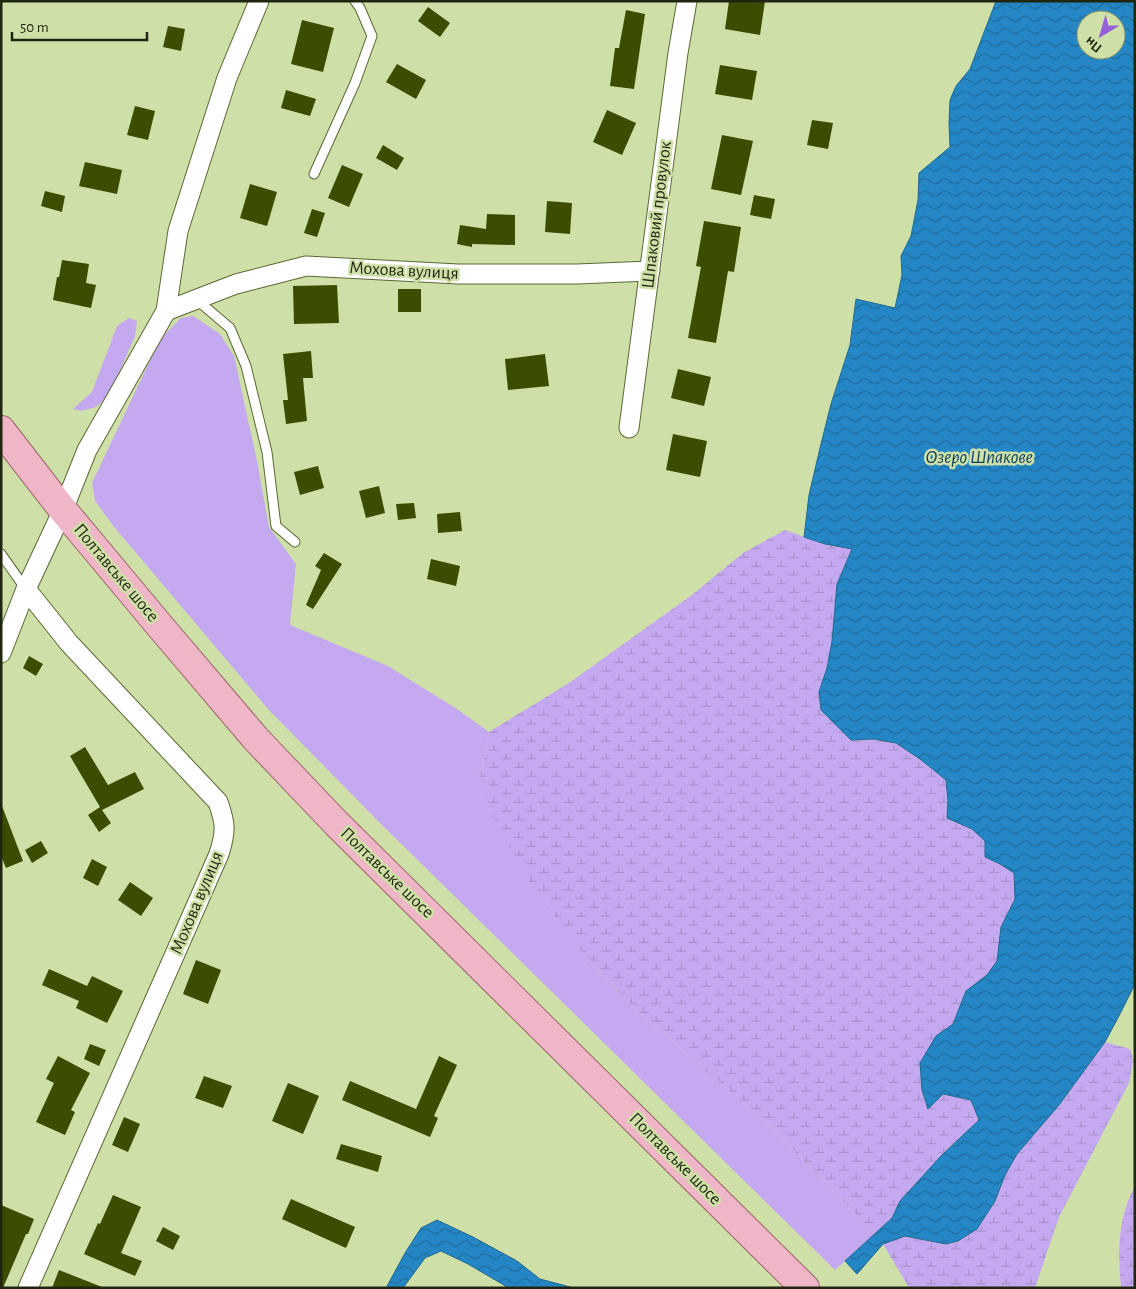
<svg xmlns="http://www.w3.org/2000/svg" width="1136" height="1289" font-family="'Alegreya Sans',sans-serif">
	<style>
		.grass { fill: #c5a9f0 }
		.wetland { fill: url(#wetland-marsh) }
		.water { fill: url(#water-waves); stroke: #22698e; fill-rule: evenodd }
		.building { fill: #3c4c00 }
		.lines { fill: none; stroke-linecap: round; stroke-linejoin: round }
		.service-casing { stroke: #5a6834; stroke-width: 11 }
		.minor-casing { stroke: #5a6834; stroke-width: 21 }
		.primary-casing { stroke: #9e646d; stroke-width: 30 }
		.service { stroke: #fff; stroke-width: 9 }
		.minor { stroke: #fff; stroke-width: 19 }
		.primary { stroke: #eeb6c6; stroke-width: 28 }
		.labels { text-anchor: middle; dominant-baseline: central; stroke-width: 5; stroke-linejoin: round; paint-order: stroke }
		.street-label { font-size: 18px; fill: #1f250f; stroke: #cee0a7 }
		.water-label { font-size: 19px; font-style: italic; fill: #0b3f5f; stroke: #cee0a7 }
	</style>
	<defs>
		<pattern id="wetland-marsh" width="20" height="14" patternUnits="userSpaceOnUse" patternTransform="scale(1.25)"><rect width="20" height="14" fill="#c5a9f0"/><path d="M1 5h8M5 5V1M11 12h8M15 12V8" fill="none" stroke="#a991cd"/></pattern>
		<pattern id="water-waves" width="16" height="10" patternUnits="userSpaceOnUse" patternTransform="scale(1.25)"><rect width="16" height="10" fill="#2486c4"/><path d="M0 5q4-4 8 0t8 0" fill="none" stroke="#1f6d9e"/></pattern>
	</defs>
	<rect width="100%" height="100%" fill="#cee0a7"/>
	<g class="grass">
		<path d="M193,316l27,18 14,22 23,105 12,66 27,37 -6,61 98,41 69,43 32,23 -9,46 108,181 42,45 145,127 100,103 -40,36 -456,-448 -111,-113 -153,-181 -20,-27 -3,-18 62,-131 10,-17 17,-17z"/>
		<path d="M129,318l8,3 -2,15 -26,60 -13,11 -15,4 -8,-2 19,-17 25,-66z"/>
	</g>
	<g class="wetland">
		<path d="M785,530l40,14 28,5 -16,35 -5,57 -5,27 -8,24 3,18 29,30 23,-1 22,4 24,16 26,21 2,21 -1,17 25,11 13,12 15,23 14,8 1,27 -14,28 -4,34 -10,14 -21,16 -13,34 -17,11 -8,72 15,-14 28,6 8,20 -38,36 -41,45 -8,17 -17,16 -100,-103 -145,-127 -42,-45 -53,-68 -39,-68 -16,-45 9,-46 80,-49 123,-88 51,-42z"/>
		<path d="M1105,1042l25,7 3,11 -4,23 -70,134 -24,71h-126l-26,-44 22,-9 21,5 69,-39 10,-26 12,-21 42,-49z"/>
		<path d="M1135,1186v102h-14c-3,-37 -4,-69 14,-102z"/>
	</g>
	<g class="water">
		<path d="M996,1h139v983l-15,30 -15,28 -46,63 -42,49 -12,21 -10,26 -18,28 -19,12 -12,3 -41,-8 -22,8 -26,30 -12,-13 47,-43 8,-17 41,-45 38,-36 -8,-20 -28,-6 -15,15 -6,-19 -2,-27 16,-27 17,-12 13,-33 21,-16 10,-14 4,-34 14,-28 -1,-26 -14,-9 -15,-7v-16l-13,-12 -25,-11 1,-17 -2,-21 -26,-21 -24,-16 -22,-4 -23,1 -30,-30 -2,-18 8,-24 5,-27 5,-57 15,-35 -27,-5 -21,-7 5,-42 11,-47 11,-44 19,-59 6,-46 39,9 7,-33 -1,-19 10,-20 7,-36 1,-27 31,-26 -1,-23 1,-24 6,-14 14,-17zM1086,20h30v30h-30z"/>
		<path d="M437,1220l36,17 44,24 23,18 34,9h-65l-41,-24 -27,-13 -16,7 -22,30h-17l19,-35 16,-25z"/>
	</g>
	<g class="building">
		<path d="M729,1h36l-5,34 -35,-6z"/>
		<path d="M428,7l22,16 -10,14 -22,-16z"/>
		<path d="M626,10l19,4 -11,75 -24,-3 5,-38h4z"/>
		<path d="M302,20l32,8 -11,44 -32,-8z"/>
		<path d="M168,26l17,3 -4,22 -18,-4z"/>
		<path d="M397,64l29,16 -10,19 -30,-17z"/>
		<path d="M720,65l37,6 -5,29 -37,-6z"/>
		<path d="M286,90l30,9 -6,17 -29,-8z"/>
		<path d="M135,106l20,5 -7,29 -21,-5z"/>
		<path d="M607,110l29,13 -14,32 -29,-13z"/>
		<path d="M812,120l21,3 -5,26 -21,-4z"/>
		<path d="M722,135l31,6 -12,54 -30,-6z"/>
		<path d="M383,145l21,13 -7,12 -21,-12z"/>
		<path d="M85,162l37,8 -5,24 -38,-8z"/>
		<path d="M342,165l21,9 -14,33 -21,-9z"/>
		<path d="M250,184l27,8 -10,34 -27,-8z"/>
		<path d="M45,191l20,5 -3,16 -21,-6z"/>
		<path d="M754,195l21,4 -4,20 -21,-4z"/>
		<path d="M547,201l25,2 -2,31 -25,-2z"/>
		<path d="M312,209l13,4 -8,24 -13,-4z"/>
		<path d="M487,214l28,1v30l-43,-1v3l-15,-3 3,-19 26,4z"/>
		<path d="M704,221l37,6 -7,45 -6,-1 -12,72 -28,-5 13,-71 -5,-1z"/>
		<path d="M62,260l27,4 -3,19 10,2 -5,23 -38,-8 4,-23h2z"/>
		<path d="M337,285l2,38 -45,1 -1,-38z"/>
		<rect x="398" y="289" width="23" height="23"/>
		<path d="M311,351l2,27h-10l4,43 -21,3 -3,-24h5l-5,-46z"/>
		<path d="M545,354l4,32 -41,4 -3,-31z"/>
		<path d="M678,369l33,8 -7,29 -33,-8z"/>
		<path d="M673,434l34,7 -7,36 -34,-7z"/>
		<path d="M318,466l6,22 -24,7 -6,-23z"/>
		<path d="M379,486l6,27 -19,5 -7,-27z"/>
		<path d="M414,503l2,15 -18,2 -2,-16z"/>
		<path d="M460,512l2,19 -24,2 -1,-19z"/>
		<path d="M324,553l18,11 -29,45 -7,-4 15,-35 -6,-4z"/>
		<path d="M431,559l29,7 -4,20 -29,-7z"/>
		<path d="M29,656l14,8 -7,12 -13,-8z"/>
		<path d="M85,747l23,38 27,-13 9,17 -42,21 9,13 -12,9 -11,-17 12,-8 -30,-51z"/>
		<path d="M2,806l21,55 -17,7 -5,-12v-49z"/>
		<path d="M41,841l7,12 -16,10 -7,-13z"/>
		<path d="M92,859l15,8 -9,19 -15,-8z"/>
		<path d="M130,882l23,16 -12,18 -23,-16z"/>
		<path d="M196,960l25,10 -13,34 -25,-10z"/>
		<path d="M49,969l38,17 5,-10 31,15 -16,32 -31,-15 3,-7 -37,-16z"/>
		<path d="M90,1044l16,6 -7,16 -15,-7z"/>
		<path d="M58,1056l32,17 -19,37 4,2 -10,23 -29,-13 18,-39 -8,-4z"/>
		<path d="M439,1056l18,9 -23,51 4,2 -8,19 -88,-37 8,-19 66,28z"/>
		<path d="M204,1076l28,10 -9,22 -28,-10z"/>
		<path d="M288,1083l31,13 -16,38 -31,-13z"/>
		<path d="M124,1117l16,7 -12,28 -16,-7z"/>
		<path d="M341,1144l41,12 -4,16 -42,-13z"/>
		<path d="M113,1195l28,12 -20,46 21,8 -7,15 -51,-22 14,-31 2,1z"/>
		<path d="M291,1199l64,28 -9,21 -64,-29z"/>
		<path d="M1,1205l33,14 -6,15h-2l-23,54h-2z"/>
		<path d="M163,1227l17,9 -7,14 -17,-9z"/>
		<path d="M59,1270l43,17 -1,1h-49z"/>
	</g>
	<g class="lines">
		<g class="service-casing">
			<g id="service">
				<path d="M314,174l41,-91 17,-47 -12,-28 -5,-7"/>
				<path d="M197,300l33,28 16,38 21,86 9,74 19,16"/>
				<path d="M1,554l24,34"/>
			</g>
		</g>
		<g class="minor-casing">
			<g id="minor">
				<path d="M166,311l70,-27 70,-18 152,8h119l73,-3"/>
				<path d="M629,428l49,-375 9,-52"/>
				<path d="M26,589l43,54 149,159c8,22 8,30 1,52l-191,434"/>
				<path d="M1,653l25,-64 37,-79 24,-60 79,-139 12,-80 49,-153 32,-77"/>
			</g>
		</g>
		<g class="primary-casing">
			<path id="primary" d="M1,430l62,80 96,115 97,114 80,84 469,465"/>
		</g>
		<use href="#service" class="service"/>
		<use href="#minor" class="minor"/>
		<use href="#primary" class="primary"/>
	</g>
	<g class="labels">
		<g class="street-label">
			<text transform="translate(657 215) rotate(-83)">Шпаковий провулок</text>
			<text transform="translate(404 271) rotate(3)">Мохова вулиця</text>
			<text transform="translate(116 573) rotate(50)">Полтавське шосе</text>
			<text transform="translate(387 873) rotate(44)">Полтавське шосе</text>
			<text transform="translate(197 903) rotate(-67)">Мохова вулиця</text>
			<text transform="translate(675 1159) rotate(45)">Полтавське шосе</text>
		</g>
		<g class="water-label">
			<text x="979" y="457">Озеро Шпакове</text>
		</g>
	</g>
	<rect width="1136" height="1289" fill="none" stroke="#1f250f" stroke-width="5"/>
	<g transform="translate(1101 35) rotate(218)"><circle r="24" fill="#cee0a7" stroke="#88956a"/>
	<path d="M0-4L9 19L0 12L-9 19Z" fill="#955fd7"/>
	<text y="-8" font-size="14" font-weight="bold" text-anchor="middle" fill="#1f250f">Пн</text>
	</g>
	<path d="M12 32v8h135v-8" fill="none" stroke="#1f250f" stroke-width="2.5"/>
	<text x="20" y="32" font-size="15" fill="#1f250f" stroke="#cee0a7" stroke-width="4" paint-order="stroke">50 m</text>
</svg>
